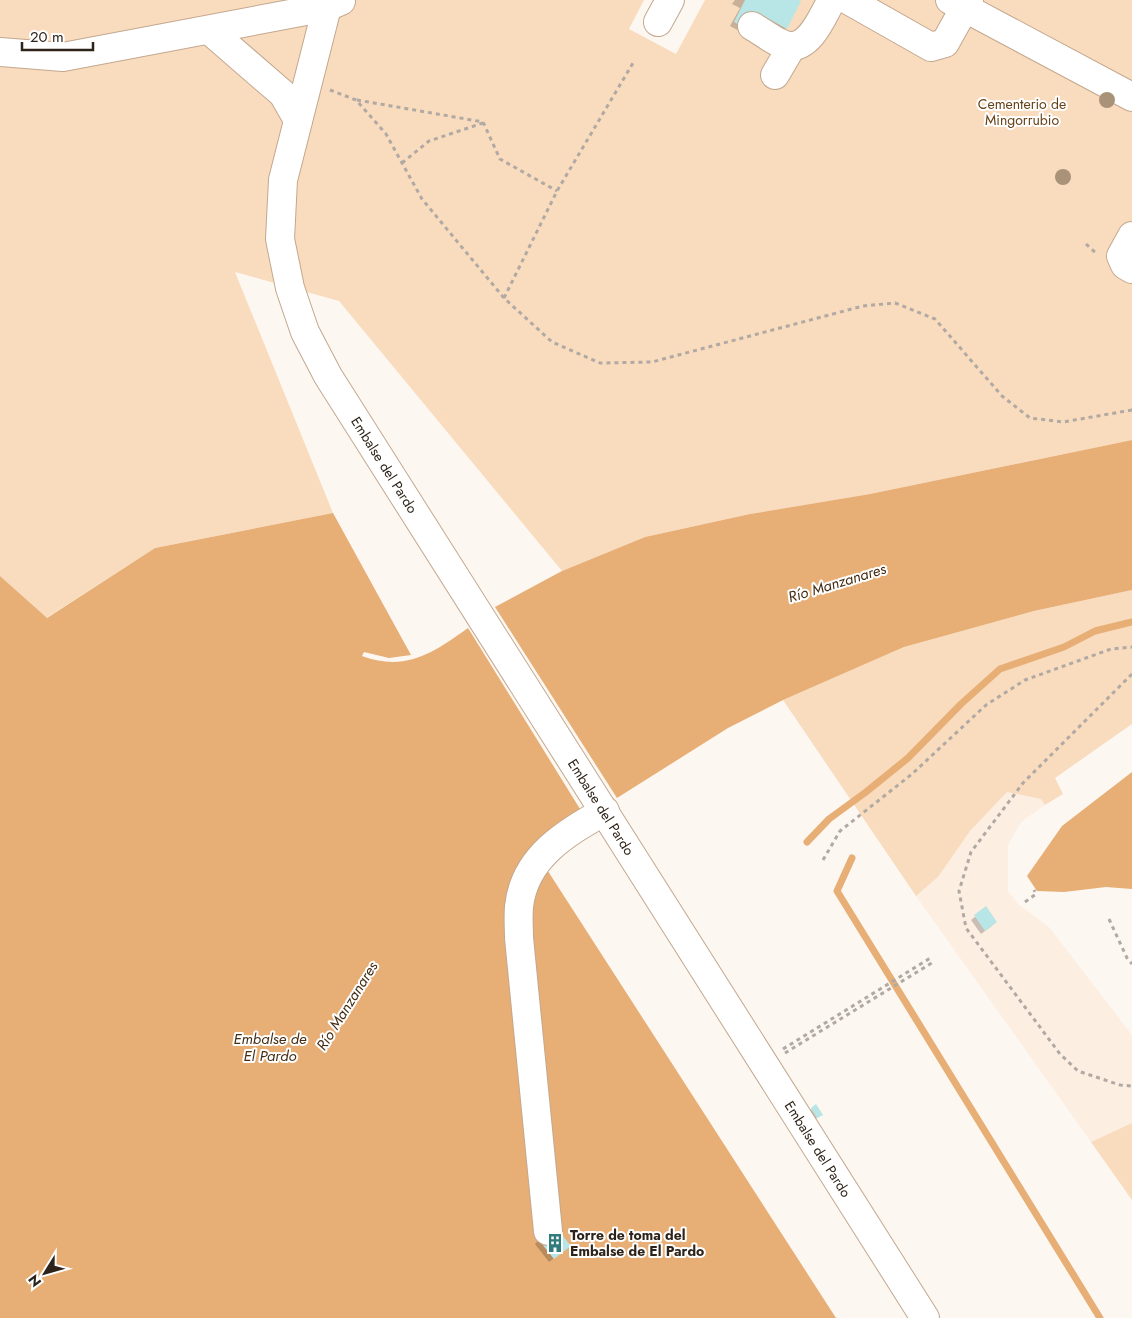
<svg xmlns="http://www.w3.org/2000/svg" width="1132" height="1318" font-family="Jost,sans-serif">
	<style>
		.built { fill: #fceee1 }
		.green { fill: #f9dbbe }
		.water { fill: #e7ae75 }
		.shadow { fill: #0003 }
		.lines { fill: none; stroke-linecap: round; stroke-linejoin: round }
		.stream { stroke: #e7ae75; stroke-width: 7 }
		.building { fill: #b8e5e6 }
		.minor-casing { stroke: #c3a88f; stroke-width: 30 }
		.path { stroke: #b1a9a3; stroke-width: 3; stroke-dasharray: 4 4; stroke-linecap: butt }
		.minor { stroke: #fff; stroke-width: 28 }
		.tree { fill: #a99278 }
		.labels { text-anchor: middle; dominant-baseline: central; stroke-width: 4; stroke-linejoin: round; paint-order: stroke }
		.park-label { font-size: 14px; fill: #653f14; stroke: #fff }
		.street-label { font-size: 14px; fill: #2d2319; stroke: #fff }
		.poi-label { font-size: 14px; font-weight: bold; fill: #2d2319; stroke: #fff; text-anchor: start }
		.water-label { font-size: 15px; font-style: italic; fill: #442d13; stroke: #fff }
	</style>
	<rect width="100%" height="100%" fill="#fdf7f2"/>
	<path class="built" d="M1007,792l34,7 4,6 -24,17 -13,23v46l10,13 31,23 83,108v88l-41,19 -175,-246 22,-19 32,-46z"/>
	<g class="green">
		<path d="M0,0h644l-15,29 47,25 29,-54h427v440l-262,54 -120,20 -105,23 -83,34 -223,-270 -104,-29 98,241 -178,35 -109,70 -46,-42z"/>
		<path d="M1132,590v134l-77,54 8,16 -18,11 -4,-6 -34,-7 -37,39 -32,46 -22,19 -133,-196 121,-53 130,-36z"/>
		<path d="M1132,1123v77l-41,-58z"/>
	</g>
	<g class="water">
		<path d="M1132,440v150l-98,21 -130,36 -121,53 -55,28 -111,70 -122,-191 67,-36 83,-34 105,-23 120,-20z"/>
		<path d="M333,513l78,142 -22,3 -25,-6 -2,4c44,16 71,-3 106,-28l117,189 -41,48 292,453h-836v-742l47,42 108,-70z"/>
		<path d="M1132,772v117l-26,-2 -42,5 -27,-1 -10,-15 35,-50z"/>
	</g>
	<g class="shadow">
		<path d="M735,0h61l-10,28 -9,9 -32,-3 -15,-8 10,-18 -8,-4z"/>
		<path d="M986,908l6,18 -11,8 -10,-14z"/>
		<path d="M811,1109l10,6 -8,6 -6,-8z"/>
		<path d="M539,1240l26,10 -16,12 -14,-18z"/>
	</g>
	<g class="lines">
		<g class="stream">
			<path d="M807,842l22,-23 37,-27 42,-34 53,-54 39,-35 64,-22 31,-16 37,-9"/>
			<path d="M852,858l-15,33 263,427"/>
		</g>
	</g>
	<g class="building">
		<path d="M745,0h54l2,1 -14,28 -18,-10 -5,8 -14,4 -16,-9z"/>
		<path d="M986,906l11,16 -12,9 -11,-16z"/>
		<path d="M816,1104l7,11 -6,3 -6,-10z"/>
		<path d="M555,1226l16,20 -17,13 -16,-20z"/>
	</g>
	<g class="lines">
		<g class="minor-casing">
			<g id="minor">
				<path d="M848,0l83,47 14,-4 24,-43"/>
				<path d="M950,0l182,97"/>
				<path id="s1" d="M327,7l-44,173 -3,59 10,49 15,44 23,44 597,942"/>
				<path d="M658,22l12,-22"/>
				<path d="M752,26c11,6 27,20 39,20 21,0 32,-32 41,-46"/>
				<path d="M209,30l74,64 15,26"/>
				<path d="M0,52l63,5 264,-50 14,-6"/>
				<path d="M775,75l17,-29"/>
				<path d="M1132,236l-11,20 4,9 7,4"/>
				<path d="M548,1231l-29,-293c0,-10 -1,-21 0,-31 5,-50 47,-74 86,-96"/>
			</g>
		</g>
		<g class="path">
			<path d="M330,90l26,10 30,34 36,65 82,99 48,44 48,21 52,-1 211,-56 32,-3 40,16 67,77 28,22 33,4 69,-12"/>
			<path d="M357,100l126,22 17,37 57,32"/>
			<path d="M402,163l27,-22 54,-18"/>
			<path d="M1086,244l11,10"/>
			<path d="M504,298l53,-107 76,-128"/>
			<path d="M1132,674l-109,109 -52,69 -12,39 7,37 94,126 18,17 42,14 12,1"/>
			<path d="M823,860l17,-29 72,-57 74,-69 39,-25 86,-31 21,-2"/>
			<path d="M1025,902l11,-8 -2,-4"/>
			<path d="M1109,919l18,39 5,6"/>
			<path d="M783,1049l149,-92"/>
			<path d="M785,1053l150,-92"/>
		</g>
		<use href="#minor" class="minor"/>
	</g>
	<g class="tree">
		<circle cx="1107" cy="100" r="8"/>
		<circle cx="1063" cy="177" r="8"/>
	</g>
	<defs>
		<g id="building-bare" transform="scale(1.5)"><path d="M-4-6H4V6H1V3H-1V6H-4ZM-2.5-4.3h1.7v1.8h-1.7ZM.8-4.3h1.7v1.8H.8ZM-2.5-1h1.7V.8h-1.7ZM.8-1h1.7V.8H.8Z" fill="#327b7d" stroke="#fff" stroke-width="2.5" paint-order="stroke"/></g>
	</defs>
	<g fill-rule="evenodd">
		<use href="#building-bare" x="555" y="1243"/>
	</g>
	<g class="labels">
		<g class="park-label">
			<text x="1022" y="104">Cementerio de<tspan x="1022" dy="16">Mingorrubio</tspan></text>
		</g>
		<g class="street-label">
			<text stroke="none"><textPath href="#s1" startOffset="489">Embalse del Pardo</textPath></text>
			<text stroke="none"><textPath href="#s1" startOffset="894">Embalse del Pardo</textPath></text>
			<text stroke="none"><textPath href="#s1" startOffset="1299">Embalse del Pardo</textPath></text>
		</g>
		<g class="poi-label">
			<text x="570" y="1235">Torre de toma del<tspan x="570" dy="16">Embalse de El Pardo</tspan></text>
		</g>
		<g class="water-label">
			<text transform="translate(837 583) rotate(-17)">Río Manzanares</text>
			<text transform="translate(347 1006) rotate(-58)">Río Manzanares</text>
			<text x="270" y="1039">Embalse de<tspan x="270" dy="17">El Pardo</tspan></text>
		</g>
	</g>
	<g transform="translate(45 1273) rotate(233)" stroke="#ffffff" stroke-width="4" paint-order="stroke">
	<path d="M0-4L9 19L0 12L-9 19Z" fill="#2d2319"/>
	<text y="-8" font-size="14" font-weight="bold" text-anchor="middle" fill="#2d2319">N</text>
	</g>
	<path d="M22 42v8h71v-8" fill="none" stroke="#2d2319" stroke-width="2.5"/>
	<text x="30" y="42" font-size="15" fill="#2d2319" stroke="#ffffff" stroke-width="4" paint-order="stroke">20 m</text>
</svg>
